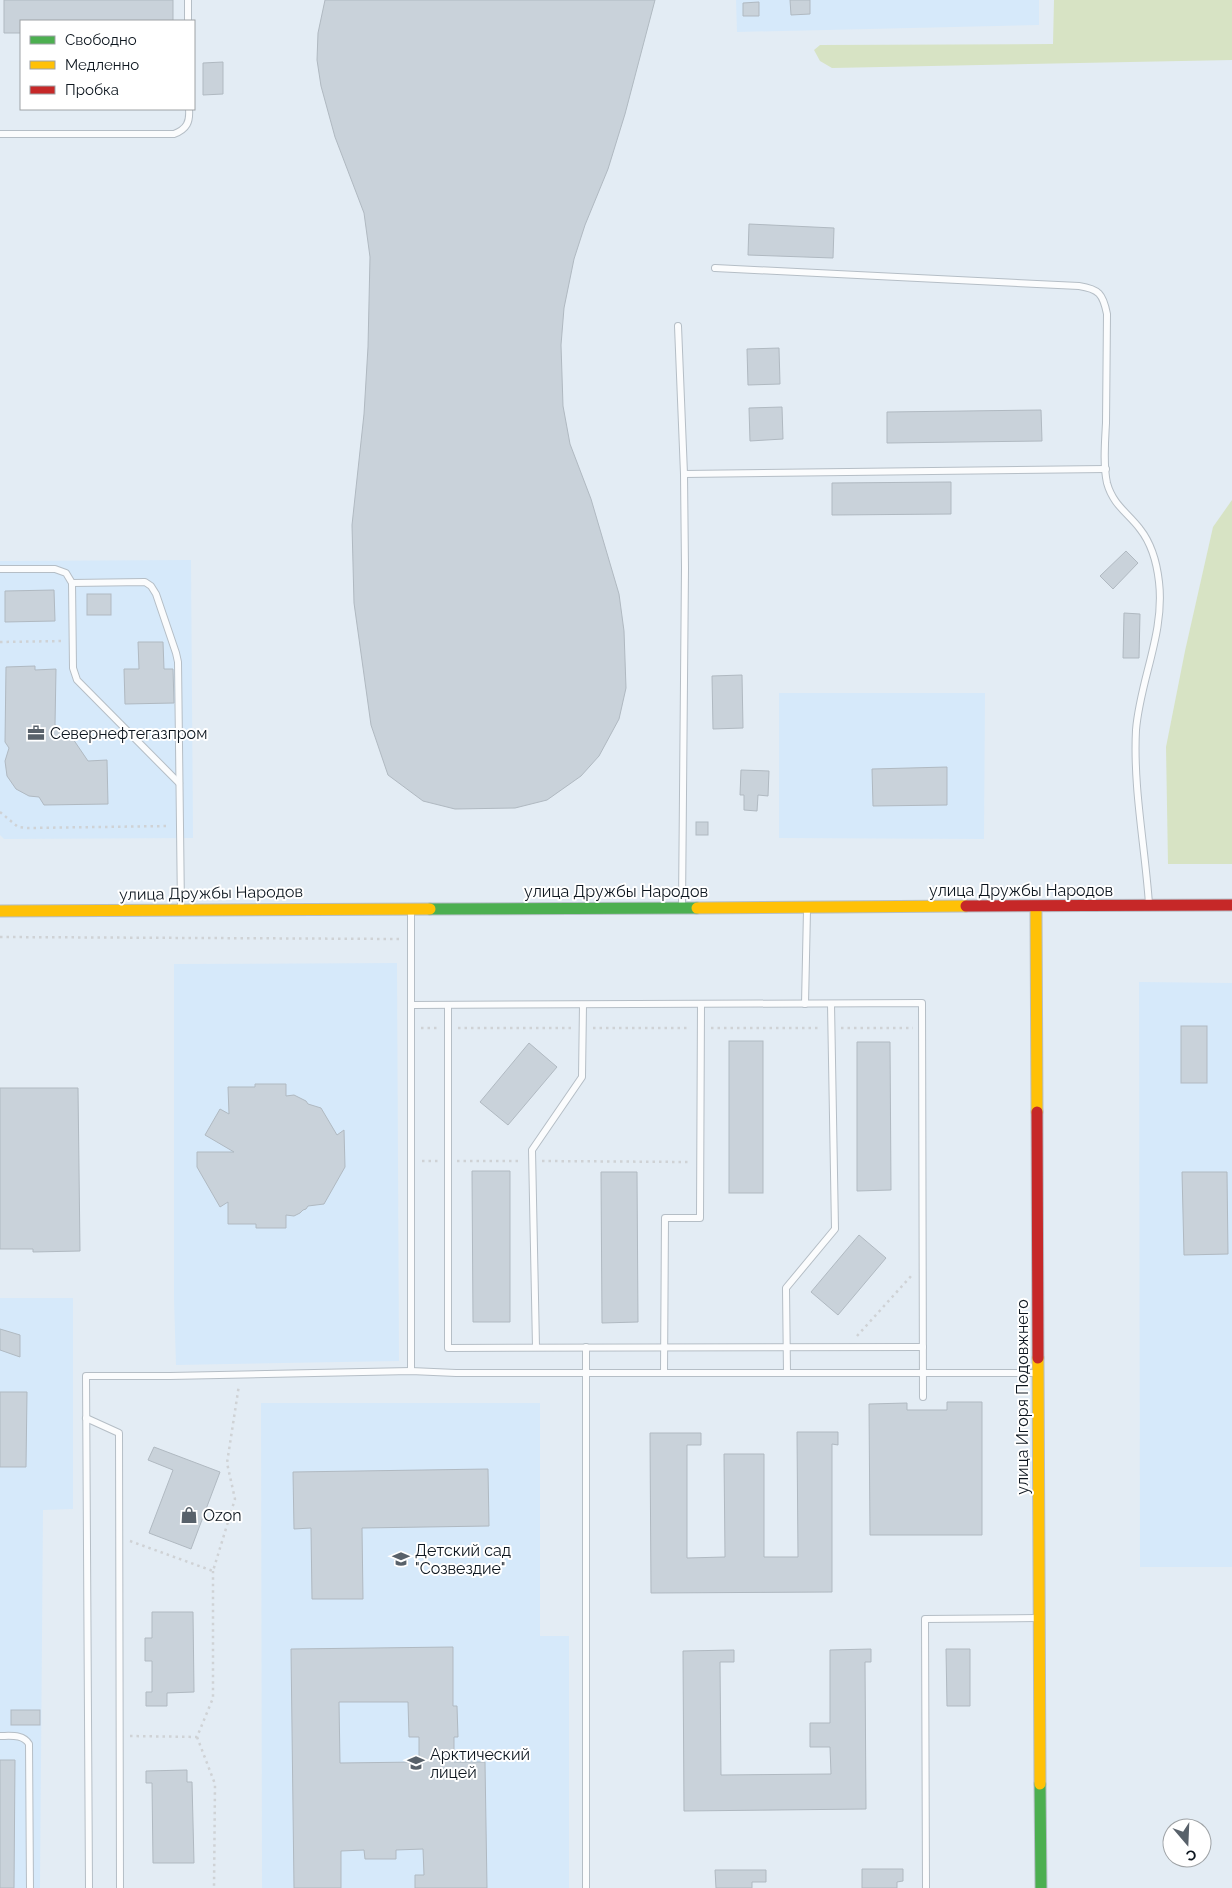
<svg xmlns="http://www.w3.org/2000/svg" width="1232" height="1888" font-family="Raleway,sans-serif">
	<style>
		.built { fill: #d6e9fa }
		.green { fill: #d7e3c4 }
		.building { fill: #c9d2da; stroke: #b0b9c1; fill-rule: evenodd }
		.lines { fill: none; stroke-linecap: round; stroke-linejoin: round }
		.lane-casing { stroke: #b5bec6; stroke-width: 8 }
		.fast-casing { stroke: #b5bec6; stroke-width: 13 }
		.slow-casing { stroke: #b5bec6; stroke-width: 13 }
		.jam-casing { stroke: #b5bec6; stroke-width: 13 }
		.path { stroke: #cfd2d5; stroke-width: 2.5; stroke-dasharray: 2.5 4; stroke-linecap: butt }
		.lane { stroke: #fbfcfd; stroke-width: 6 }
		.fast { stroke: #4caf50; stroke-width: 11 }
		.slow { stroke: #ffc107; stroke-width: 11 }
		.jam { stroke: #c62828; stroke-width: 11 }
		.labels { text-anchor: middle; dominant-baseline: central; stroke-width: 4; stroke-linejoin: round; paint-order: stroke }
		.poi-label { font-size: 16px; fill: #0d161f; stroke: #fff; text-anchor: start }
		.street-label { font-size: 16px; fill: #0d161f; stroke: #fff }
	</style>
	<rect width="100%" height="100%" fill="#e3ecf4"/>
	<g class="built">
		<path d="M736,0h303v25l-302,7z"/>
		<path d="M191,560l2,278 -189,1 -4,-4v-274z"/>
		<path d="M779,693h206l-1,146 -205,-1z"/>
		<path d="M397,963l2,398 -223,4 -2,-66v-335z"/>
		<path d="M1139,982l93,1v584h-92z"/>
		<path d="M0,1298h73v211l-30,1 -3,378h-40z"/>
		<path d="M261,1403h279v233h29v252h-307z"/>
	</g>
	<g class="green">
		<path d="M1054,0h178v60l-400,8 -12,-7 -6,-11 6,-5 233,-1z"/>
		<path d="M1232,500v364h-64l-2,-117 19,-96 28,-124z"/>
	</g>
	<g class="building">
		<path d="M4,0h169v21h-152v12h-17z"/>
		<path d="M325,0h330l-30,114 -17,55 -23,56 -11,34 -10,49 -3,37 2,61 7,38 21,55 28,95 5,37 2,57 -7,31 -20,37 -18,20 -34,24 -32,8 -60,1 -32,-8 -35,-26 -17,-50 -17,-122 -2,-78 12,-111 4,-67 2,-90 -6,-44 -29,-76 -14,-51 -4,-26 1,-27z"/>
		<path d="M790,0h20v14l-19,1z"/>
		<path d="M759,2v14h-16v-13z"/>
		<path d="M223,62v32l-20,1v-32z"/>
		<path d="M749,224l85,4 -1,30 -85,-3z"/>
		<path d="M779,348l1,36 -32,1 -1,-36z"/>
		<path d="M782,407l1,32 -33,2 -1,-33z"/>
		<path d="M1041,410l1,31 -155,2v-31z"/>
		<path d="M951,482v32l-119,1v-32z"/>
		<path d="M1126,551l12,12 -25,26 -13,-13z"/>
		<path d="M54,590l1,31 -50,1v-31z"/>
		<rect x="87" y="594" width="24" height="21"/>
		<path d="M1124,613l16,1 -1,44h-16z"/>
		<path d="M138,642h25l1,27h9l1,34 -49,1 -1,-35h15z"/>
		<path d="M35,666v4l21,-1 -1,56 16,11 17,25 19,-1 1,44 -64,1 -5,-8 -10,-1 -13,-7 -9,-13 -2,-15 4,-13 -4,-6 1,-75z"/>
		<path d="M742,675l1,53 -30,1 -1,-53z"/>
		<path d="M947,767v38l-74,1 -1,-37z"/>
		<path d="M741,770l28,1 -1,25 -10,-1 -1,16 -13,-1v-15h-4z"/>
		<rect x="696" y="822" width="12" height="13"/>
		<rect x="1181" y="1026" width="26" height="57"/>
		<rect x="729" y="1041" width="34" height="152"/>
		<path d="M857,1042h33l1,148 -34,1z"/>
		<path d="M529,1043l28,24 -49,58 -28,-23z"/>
		<path d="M255,1084h31v12l8,-1 12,6 2,3 13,4 16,27 7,-5 1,37 -21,37 -16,2 -2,3 -3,1 -3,3 -6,3 -8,-1v13h-30v-4h-28v-22l-8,5 -23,-40v-15h37l-29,-17 15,-26 9,5 -1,-27h27z"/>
		<path d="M0,1088h78l2,163 -47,1v-3h-33z"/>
		<path d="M472,1171h38v151h-37z"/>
		<path d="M601,1172h36l1,150 -36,1z"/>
		<path d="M1182,1172h45l1,82 -44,1z"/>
		<path d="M859,1235l27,23 -48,57 -27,-23z"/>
		<path d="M0,1329l20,6v22l-20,-7z"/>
		<path d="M0,1392h27l-1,75h-26z"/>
		<path d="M947,1402h35v133h-112l-1,-131 38,-1v7h40z"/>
		<path d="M797,1432h41v13l-6,-1v148l-181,1 -1,-160h51v12h-14v113l38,-1 -1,-103h40v103h34z"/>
		<path d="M154,1447l66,25 -29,77 -42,-16 24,-63 -25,-10z"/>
		<path d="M488,1469l1,57 -127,2 1,71h-51l-1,-71 -17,1 -1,-57z"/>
		<path d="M152,1612h41l1,80 -27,1v13h-21v-14h6v-31h-7v-23h7z"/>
		<path d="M453,1647v59h4l1,31h-4v25h31l2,126h-72v-13h9l-1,-26 -27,1v9h-31l-1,-9 -23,1v37h-47l-3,-239zM339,1702h69l1,35h10v25l-79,1z"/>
		<path d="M871,1649v13h-6l1,147 -182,2 -1,-160 51,-1v12h-14l1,113 110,-1 -1,-27h-20v-24h20v-73z"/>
		<path d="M946,1649h24v57h-23z"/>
		<rect x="11" y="1710" width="29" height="15"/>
		<path d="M0,1760h15l-1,128h-14z"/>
		<path d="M187,1770v12h5l2,81h-41l-1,-80h-6v-12z"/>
		<path d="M862,1869h41v12l-6,1v6h-35z"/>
		<path d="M715,1870h51v12h-14v6h-36z"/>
	</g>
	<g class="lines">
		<g class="lane-casing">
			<g id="lane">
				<path d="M188,0v21"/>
				<path d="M0,134h174c13,-5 16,-12 15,-25"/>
				<path d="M715,268l364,18c20,3 24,8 28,28 0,36 -1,73 -1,109 -1,19 -3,42 1,60 6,22 21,30 33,46 11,14 17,35 19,53 6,51 -19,98 -23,148 -3,58 9,116 13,174"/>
				<path d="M678,326l6,148 1,94 -3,338"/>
				<path d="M684,474l422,-5"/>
				<path d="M0,569h55l11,4 6,10 73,-1 6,4 5,8 20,59 2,9 3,247"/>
				<path d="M72,583l1,85 4,12 102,103"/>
				<path d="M411,911v460"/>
				<path d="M805,1004l2,-94"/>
				<path d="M411,1005l511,-2 1,394"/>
				<path d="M448,1005v343l475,-1"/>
				<path d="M536,1347l-4,-197 50,-73 1,-72"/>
				<path d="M586,1347v541"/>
				<path d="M664,1373l1,-155h35l1,-214"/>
				<path d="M787,1373l-1,-85 49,-59 -4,-225"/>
				<path d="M86,1418l33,15 1,455"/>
				<path d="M0,1736c11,0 23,-2 29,8l1,144"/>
				<path d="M89,1888l-3,-512h84l241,-5 45,2h581"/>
				<path d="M926,1888l-1,-269 113,-1"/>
			</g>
		</g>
		<g class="fast-casing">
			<g id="fast">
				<path d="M430,909l267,-1"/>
				<path d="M1040,1784l1,104"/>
			</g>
		</g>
		<g class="slow-casing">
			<g id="slow">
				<path d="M1036,907l1,205"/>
				<path d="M697,908l269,-2"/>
				<path d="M0,911l430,-2"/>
				<path d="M1038,1358l2,426"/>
			</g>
		</g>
		<g class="jam-casing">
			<g id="jam">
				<path d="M966,906l266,-1"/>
				<path d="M1037,1112l1,246"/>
			</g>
		</g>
		<g class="path">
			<path d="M0,642l63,-1"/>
			<path d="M0,812l18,15 10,1 142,-2"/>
			<path d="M0,937l401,2"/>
			<path d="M421,1028h17"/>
			<path d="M458,1028h115"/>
			<path d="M593,1028h97"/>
			<path d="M711,1028h109"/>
			<path d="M841,1028h72"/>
			<path d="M422,1161h17"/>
			<path d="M457,1161h65"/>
			<path d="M542,1161l147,1"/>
			<path d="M857,1336l55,-61"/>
			<path d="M130,1541l83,30 22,-72 -8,-36 12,-78"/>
			<path d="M130,1736l67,1 16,-39v-127"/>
			<path d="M197,1737l18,47 -1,104"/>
		</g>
		<use href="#lane" class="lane"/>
		<use href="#fast" class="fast"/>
		<use href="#slow" class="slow"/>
		<use href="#jam" class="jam"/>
	</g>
	<defs>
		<g id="office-bare" transform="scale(1.35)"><path d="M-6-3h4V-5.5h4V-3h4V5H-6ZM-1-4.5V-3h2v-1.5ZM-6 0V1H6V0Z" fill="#58616a" stroke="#fff" stroke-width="2.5" paint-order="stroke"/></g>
		<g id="shop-bare" transform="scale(1.35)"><path d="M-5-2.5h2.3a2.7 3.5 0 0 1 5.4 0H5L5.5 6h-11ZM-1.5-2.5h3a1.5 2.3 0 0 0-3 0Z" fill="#58616a" stroke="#fff" stroke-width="2.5" paint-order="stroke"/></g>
		<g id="school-bare" transform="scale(1.35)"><path d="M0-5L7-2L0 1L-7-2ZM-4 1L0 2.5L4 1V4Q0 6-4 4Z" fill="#58616a" stroke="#fff" stroke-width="2.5" paint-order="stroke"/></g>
	</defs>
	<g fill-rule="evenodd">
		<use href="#office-bare" x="36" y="733"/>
		<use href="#shop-bare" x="189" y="1515"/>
		<use href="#school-bare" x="401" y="1559"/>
		<use href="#school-bare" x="416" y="1763"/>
	</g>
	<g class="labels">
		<g class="poi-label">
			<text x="50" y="733">Севернефтегазпром</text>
			<text x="203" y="1515">Ozon</text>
			<text x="415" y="1550">Детский сад<tspan x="415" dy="18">"Созвездие"</tspan></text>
			<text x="430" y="1754">Арктический<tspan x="430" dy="18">лицей</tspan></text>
		</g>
		<g class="street-label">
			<text x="1021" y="890">улица Дружбы Народов</text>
			<text x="616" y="891">улица Дружбы Народов</text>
			<text transform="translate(211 893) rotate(-1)">улица Дружбы Народов</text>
			<text transform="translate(1022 1397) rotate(-90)">улица Игоря Подовжнего</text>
		</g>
	</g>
	<rect x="20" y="20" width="175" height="90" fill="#ffffff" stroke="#9ea2a5"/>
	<rect x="30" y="36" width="25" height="8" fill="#4caf50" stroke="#9ea2a5"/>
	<text x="65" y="45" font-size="15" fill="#0d161f">Свободно</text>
	<rect x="30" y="61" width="25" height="8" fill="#ffc107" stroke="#9ea2a5"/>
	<text x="65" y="70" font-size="15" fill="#0d161f">Медленно</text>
	<rect x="30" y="86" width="25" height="8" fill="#c62828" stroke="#9ea2a5"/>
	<text x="65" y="95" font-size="15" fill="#0d161f">Пробка</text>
	<g transform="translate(1187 1843) rotate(161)"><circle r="24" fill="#ffffff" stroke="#9ea2a5"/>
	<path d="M0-4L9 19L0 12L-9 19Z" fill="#58616a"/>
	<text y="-8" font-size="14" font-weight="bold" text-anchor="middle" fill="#0d161f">С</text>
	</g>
</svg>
